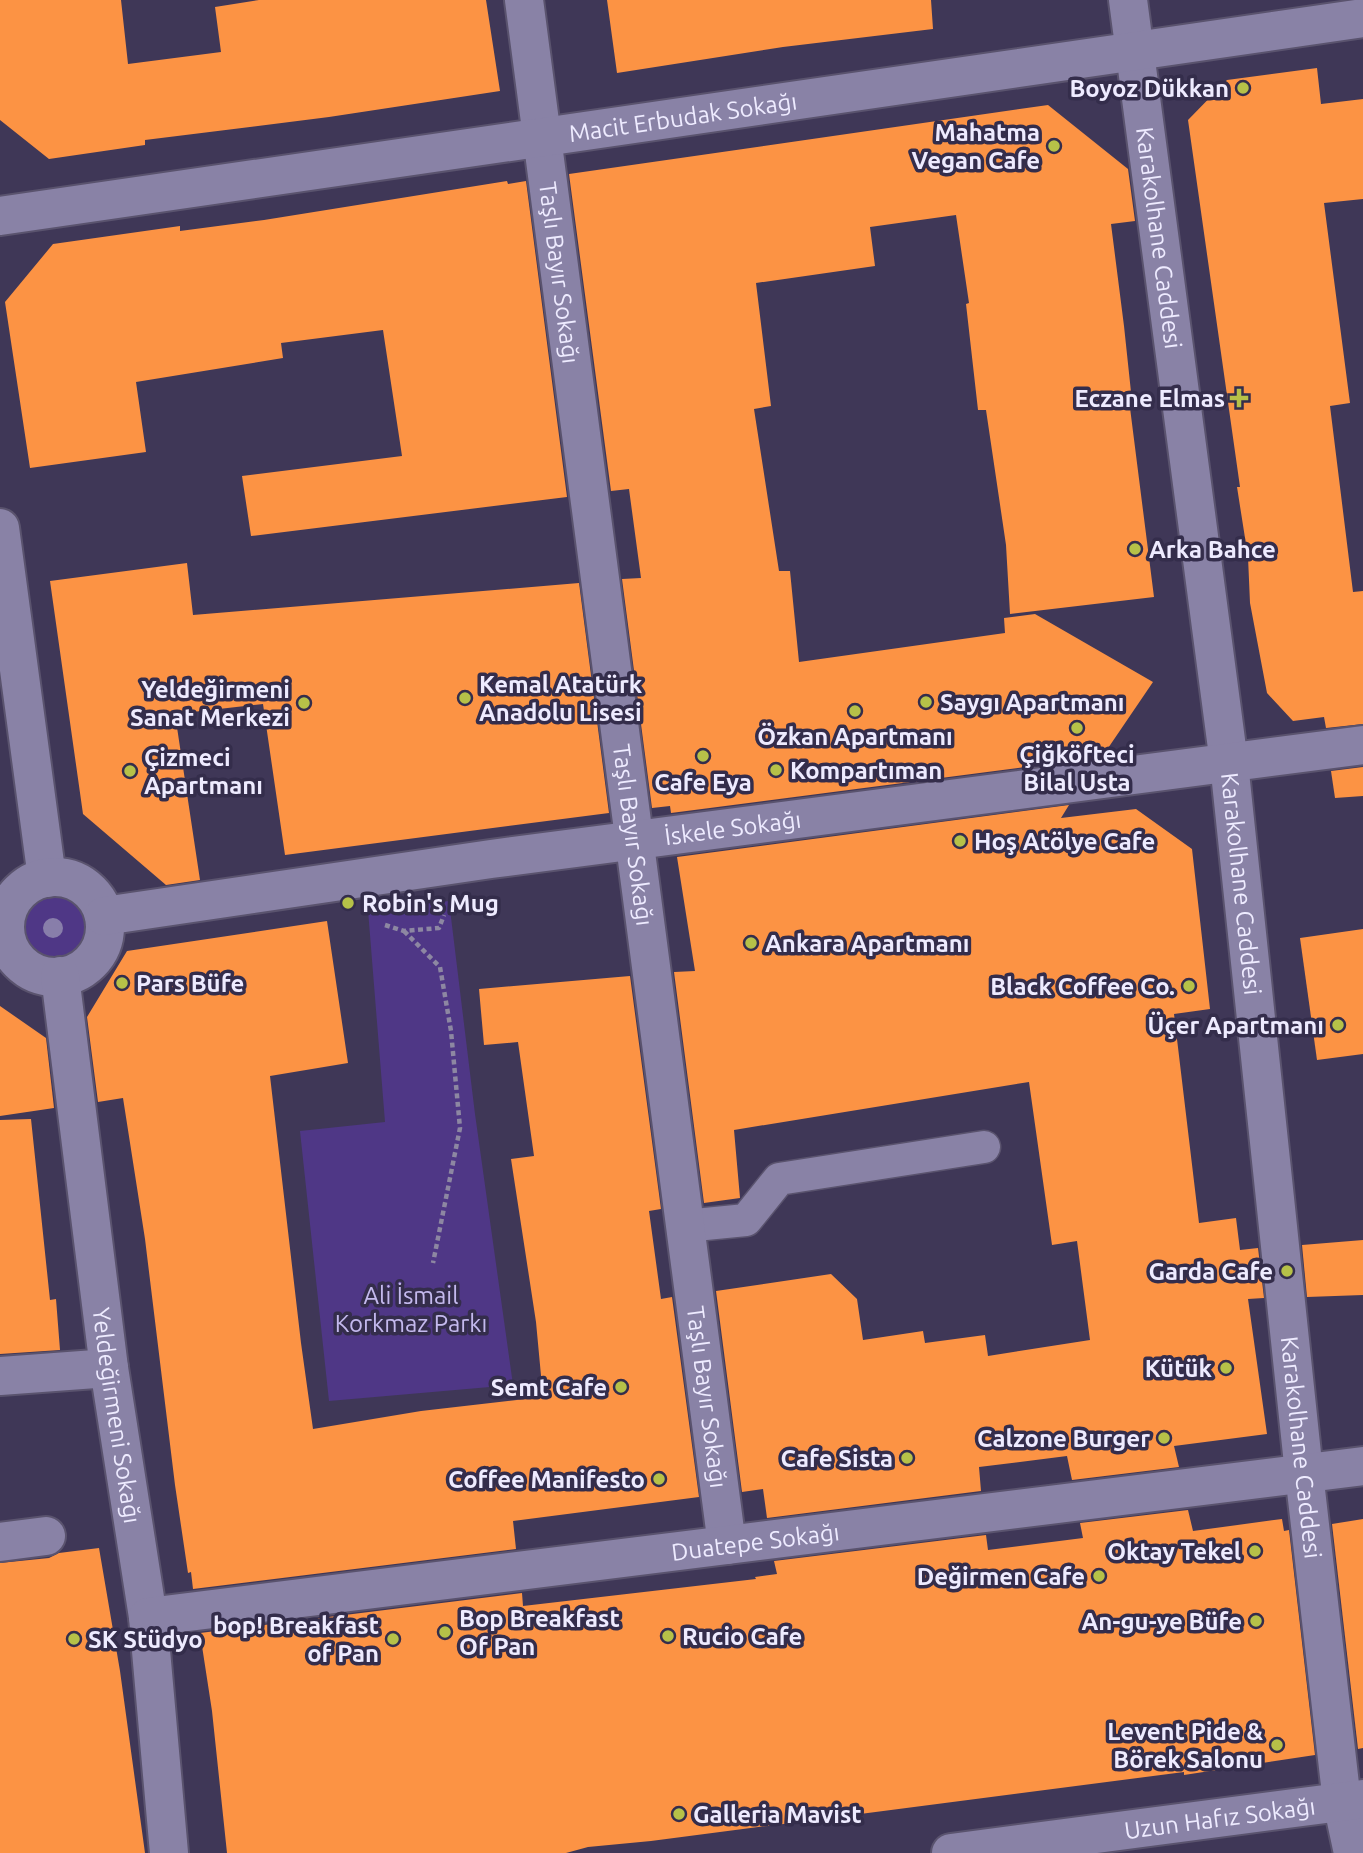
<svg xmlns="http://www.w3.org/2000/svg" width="1363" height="1853" font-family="Ubuntu,sans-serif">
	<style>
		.green { fill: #4f3786 }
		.building { fill: #fc9344 }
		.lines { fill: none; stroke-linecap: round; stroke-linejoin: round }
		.lane-casing { stroke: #5a536e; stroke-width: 35 }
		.street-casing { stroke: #5a536e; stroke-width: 42 }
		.path { stroke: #8d87a2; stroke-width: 4.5; stroke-dasharray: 5 3.5; stroke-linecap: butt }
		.lane { stroke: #8982a6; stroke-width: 32 }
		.street { stroke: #8982a6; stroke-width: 38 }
		.tree { fill: #887eaa }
		.poi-dot { fill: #b6c148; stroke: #342d4b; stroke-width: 2.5 }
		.labels { text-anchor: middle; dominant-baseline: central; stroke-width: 7; stroke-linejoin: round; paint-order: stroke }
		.poi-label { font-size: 24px; font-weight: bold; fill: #eeebff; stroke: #342d4b; text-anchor: end }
		.street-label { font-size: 24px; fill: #eeebff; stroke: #342d4b }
		.park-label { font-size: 24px; fill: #c4b9ee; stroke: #342d4b }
	</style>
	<rect width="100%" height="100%" fill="#3f3757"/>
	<g class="green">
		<circle cx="54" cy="927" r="35"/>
		<path d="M449,901l26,213 38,271 -184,16 -29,-270 85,-9 -17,-212z"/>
	</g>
	<g class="building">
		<path d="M0,0h121l7,64 93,-12 -6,-45 44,-7h227l14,91 -171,26 -184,23v5l-96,14 -49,-39z"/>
		<path d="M607,0h324l2,29 -150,18 -166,26z"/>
		<path d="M1317,68l4,36 42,-5v100l-39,4 26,200 -20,3 23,186 10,-1v133l-37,4 -2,-11 -31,4 -26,-28 -17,-90 -2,-46 -11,-70h3l-52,-367 39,-40z"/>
		<path d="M1048,105l80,64 7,52 -24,3 13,102 7,66h-3l26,205 -144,17 -4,-69 -20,-135h-8l-12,-106 3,-1 -13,-88 -86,12 5,39 -119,17 15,123 -17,3 25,162h11l9,91 206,-29 -1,-15 31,-4 118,68 -51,75 -431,56 -1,-7 -18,2 -30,-229 19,-1 -12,-89 -18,2 -42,-317z"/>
		<path d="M507,181l1,3 18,-3 41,316 -316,39 -9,-60 160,-20 -19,-126 -102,13 2,15 -147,24 10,70 -116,16 -25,-166 48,-58 127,-18v5l84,-11z"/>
		<path d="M187,563l6,52 386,-32 30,230 -324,42 -22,-151 -88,10 25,166 -34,5 -83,-71 -33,-233z"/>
		<path d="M1363,767v29l-28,2 -4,-27z"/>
		<path d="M1069,805l-8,13 75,-9 56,40 18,160 -36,5 25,209 37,-5 4,32 18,-2 6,50 -16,1 19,135 -93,12 5,21 -107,13 -5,-24 -88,11 2,24 -214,27 -4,-29 -21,3 -26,-201 115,-17 26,25 6,41 60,-9 2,12 60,-8 3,21 102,-16 -13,-99 -25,4 -23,-163 -295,48 6,68 -36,5 -30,-231 21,-1 -18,-114z"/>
		<path d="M327,921l21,142 -78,13 31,267 12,86 108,-18 122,-14 -7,-75 -25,-163 23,-3 -16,-114 -34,3 -5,-56 151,-13 31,233 -12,2 12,88 11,-2 27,200 -186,24 3,28 -323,40 -2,-17 -3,1 -13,-88 -30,-246 -22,-141 -25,4 -11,-85 40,-66z"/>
		<path d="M1363,929v125l-46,6 -17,-122z"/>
		<path d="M0,1006l46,32 8,70 -54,8z"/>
		<path d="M31,1119l19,181 6,-1 4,51 -60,4v-234z"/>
		<path d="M1363,1240v55l-56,2 -5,-52z"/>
		<path d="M1188,1510l5,21 89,-12 2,12 5,-1 26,225 -131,20v-3l-533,69 -63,6 -22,6h-339l-15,-142 -12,-78 322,-40 1,13 233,-27 -1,-2 22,-3 -3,-13 212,-26 2,15 95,-12 -3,-15z"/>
		<path d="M1363,1519v229l-5,1 -26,-225z"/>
		<path d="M99,1548l21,123 25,182h-145v-290l49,-5 10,-5z"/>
	</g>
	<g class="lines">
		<g class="lane-casing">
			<path id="lane" d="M685,1226l61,-6 33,-41 205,-32"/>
		</g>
		<g class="street-casing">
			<g id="street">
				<path id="s1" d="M524,0l203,1545"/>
				<path id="s2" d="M1128,0l101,763 75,710 38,329 11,51"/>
				<path id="s3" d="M0,216l1363,-198"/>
				<path d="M0,528l47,350"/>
				<circle cx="55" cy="927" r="50"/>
				<path id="s4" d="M104,916l387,-57 872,-114"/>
				<path id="s5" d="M60,976l49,392 39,249 21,236"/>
				<path d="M0,1376l109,-8"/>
				<path d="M0,1542l46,-6"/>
				<path id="s6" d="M148,1617l1215,-151"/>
				<path id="s7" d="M951,1853l412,-54"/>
			</g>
		</g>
		<g class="path">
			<path d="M385,925l19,6 35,-3 5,-13"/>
			<path d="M404,931l36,36 11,64 9,97 -27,135"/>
		</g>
		<use href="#lane" class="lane"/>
		<use href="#street" class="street"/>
	</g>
	<circle class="tree" cx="53" cy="928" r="10"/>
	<g class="poi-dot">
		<circle cx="1243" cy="88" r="7"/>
		<circle cx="1054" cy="146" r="7"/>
		<path d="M1235.5 387.5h7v7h7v7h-7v7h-7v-7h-7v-7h7z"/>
		<circle cx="1135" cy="549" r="7"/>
		<circle cx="465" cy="698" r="7"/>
		<circle cx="926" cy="702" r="7"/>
		<circle cx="304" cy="703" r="7"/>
		<circle cx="855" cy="711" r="7"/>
		<circle cx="1077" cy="728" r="7"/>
		<circle cx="703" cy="756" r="7"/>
		<circle cx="776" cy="770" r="7"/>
		<circle cx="130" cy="771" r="7"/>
		<circle cx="960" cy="841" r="7"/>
		<circle cx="348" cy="903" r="7"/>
		<circle cx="751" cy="943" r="7"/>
		<circle cx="122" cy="983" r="7"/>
		<circle cx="1189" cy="986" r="7"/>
		<circle cx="1338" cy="1025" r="7"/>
		<circle cx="1287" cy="1271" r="7"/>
		<circle cx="1226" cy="1368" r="7"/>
		<circle cx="621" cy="1387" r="7"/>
		<circle cx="1164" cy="1438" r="7"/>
		<circle cx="907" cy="1458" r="7"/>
		<circle cx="659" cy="1479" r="7"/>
		<circle cx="1255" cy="1551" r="7"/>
		<circle cx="1099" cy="1576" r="7"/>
		<circle cx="1256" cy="1621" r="7"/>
		<circle cx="445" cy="1632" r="7"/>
		<circle cx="668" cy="1636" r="7"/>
		<circle cx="74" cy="1639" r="7"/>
		<circle cx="393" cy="1639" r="7"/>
		<circle cx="1277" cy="1745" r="7"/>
		<circle cx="679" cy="1814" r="7"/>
	</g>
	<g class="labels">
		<g class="poi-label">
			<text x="1229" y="88">Boyoz Dükkan</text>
			<text x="1040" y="132">Mahatma<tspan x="1040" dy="28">Vegan Cafe</tspan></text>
			<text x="1225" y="398">Eczane Elmas</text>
			<text x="1149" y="549" text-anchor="start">Arka Bahce</text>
			<text x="479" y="684" text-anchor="start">Kemal Atatürk<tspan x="479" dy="28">Anadolu Lisesi</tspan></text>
			<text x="290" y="689">Yeldeğirmeni<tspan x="290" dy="28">Sanat Merkezi</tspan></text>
			<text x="940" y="702" text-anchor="start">Saygı Apartmanı</text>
			<text x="855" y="736" text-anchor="middle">Özkan Apartmanı</text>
			<text x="1077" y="754" text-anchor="middle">Çiğköfteci<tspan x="1077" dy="28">Bilal Usta</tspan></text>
			<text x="144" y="757" text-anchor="start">Çizmeci<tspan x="144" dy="28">Apartmanı</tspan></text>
			<text x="790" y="770" text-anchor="start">Kompartıman</text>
			<text x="703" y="782" text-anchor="middle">Cafe Eya</text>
			<text x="974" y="841" text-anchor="start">Hoş Atölye Cafe</text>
			<text x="362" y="903" text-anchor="start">Robin's Mug</text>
			<text x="765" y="943" text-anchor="start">Ankara Apartmanı</text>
			<text x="136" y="983" text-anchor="start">Pars Büfe</text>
			<text x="1175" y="986">Black Coffee Co.</text>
			<text x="1324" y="1025">Üçer Apartmanı</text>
			<text x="1273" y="1271">Garda Cafe</text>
			<text x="1212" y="1368">Kütük</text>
			<text x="607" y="1387">Semt Cafe</text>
			<text x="1150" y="1438">Calzone Burger</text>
			<text x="893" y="1458">Cafe Sista</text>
			<text x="645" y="1479">Coffee Manifesto</text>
			<text x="1241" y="1551">Oktay Tekel</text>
			<text x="1085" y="1576">Değirmen Cafe</text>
			<text x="459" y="1618" text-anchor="start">Bop Breakfast<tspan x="459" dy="28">Of Pan</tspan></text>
			<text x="1242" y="1621">An-gu-ye Büfe</text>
			<text x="379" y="1625">bop! Breakfast<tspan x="379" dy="28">of Pan</tspan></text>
			<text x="682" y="1636" text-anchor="start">Rucio Cafe</text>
			<text x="88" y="1639" text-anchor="start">SK Stüdyo</text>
			<text x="1263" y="1731">Levent Pide &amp;<tspan x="1263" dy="28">Börek Salonu</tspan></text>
			<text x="693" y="1814" text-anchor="start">Galleria Mavist</text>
		</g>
		<g class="street-label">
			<text stroke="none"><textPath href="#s3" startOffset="690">Macit Erbudak Sokağı</textPath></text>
			<text stroke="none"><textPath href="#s2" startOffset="240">Karakolhane Caddesi</textPath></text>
			<text stroke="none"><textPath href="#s1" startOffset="275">Taşlı Bayır Sokağı</textPath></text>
			<text stroke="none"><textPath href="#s4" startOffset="635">İskele Sokağı</textPath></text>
			<text stroke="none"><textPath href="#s1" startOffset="842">Taşlı Bayır Sokağı</textPath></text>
			<text stroke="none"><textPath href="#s2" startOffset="891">Karakolhane Caddesi</textPath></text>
			<text stroke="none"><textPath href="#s1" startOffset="1409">Taşlı Bayır Sokağı</textPath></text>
			<text stroke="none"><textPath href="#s5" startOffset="443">Yeldeğirmeni Sokağı</textPath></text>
			<text stroke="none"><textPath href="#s2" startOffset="1458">Karakolhane Caddesi</textPath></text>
			<text stroke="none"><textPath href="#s6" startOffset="612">Duatepe Sokağı</textPath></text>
			<text stroke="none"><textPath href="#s7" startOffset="271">Uzun Hafız Sokağı</textPath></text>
		</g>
		<g class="park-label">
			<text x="411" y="1295">Ali İsmail<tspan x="411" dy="28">Korkmaz Parkı</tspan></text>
		</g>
	</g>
</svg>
